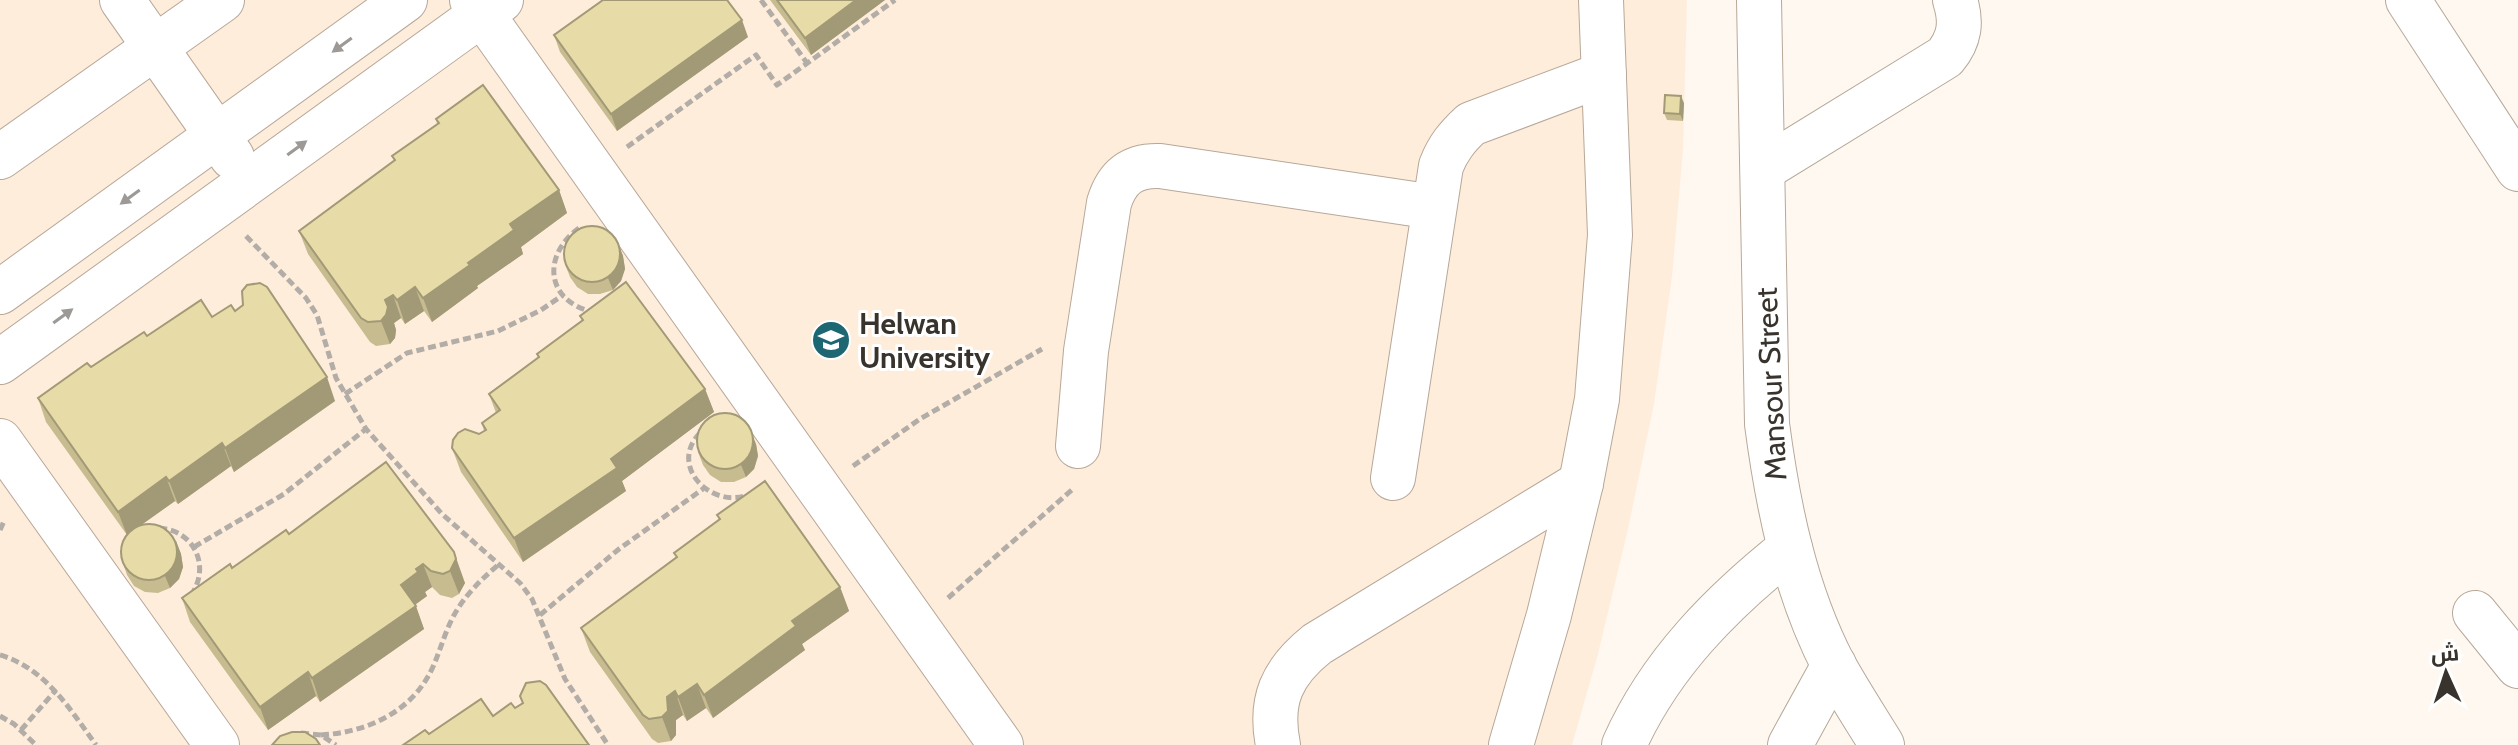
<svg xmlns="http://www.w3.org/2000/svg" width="2518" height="745" font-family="Cabin,Cairo,sans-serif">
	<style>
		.built { fill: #ffeddc }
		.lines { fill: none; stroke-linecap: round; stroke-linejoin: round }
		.minor-casing { stroke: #b7a899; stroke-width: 46 }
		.path { stroke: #b3ada7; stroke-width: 5; stroke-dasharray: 8 4; stroke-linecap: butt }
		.minor { stroke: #fff; stroke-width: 44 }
		.wall { fill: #c7bc90 }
		.shaded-wall { fill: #a29976 }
		.building { fill: #e7dba8; stroke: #a29976; stroke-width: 2 }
		.oneway { fill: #9c9996 }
		.labels { text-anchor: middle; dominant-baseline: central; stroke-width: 6; stroke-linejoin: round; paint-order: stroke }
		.poi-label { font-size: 30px; font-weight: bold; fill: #39332d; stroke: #fff; text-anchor: start }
		.street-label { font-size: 30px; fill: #39332d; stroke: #fff }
	</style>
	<rect width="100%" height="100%" fill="#fef8f1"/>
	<path class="built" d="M0,0h1687l-4,150 -11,127 -18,127 -26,125 -30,125 -26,91h-1572z"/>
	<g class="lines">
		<g class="minor-casing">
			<g id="minor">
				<path d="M122,0l110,157"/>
				<path d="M472,0l529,745"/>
				<path d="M1759,0l8,424c11,83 28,167 67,242 15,27 32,53 48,79"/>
				<path d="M2408,0l110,169"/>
				<path d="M0,157l222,-157"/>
				<path d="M1763,169l182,-112c15,-18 17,-35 10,-57"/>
				<path d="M0,292l405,-292"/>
				<path d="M0,362l501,-362"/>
				<path d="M0,441l217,304"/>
				<path d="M1078,446l8,-95 23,-148c8,-26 23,-38 51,-37l274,41"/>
				<path d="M1393,478l48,-312c7,-18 16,-29 30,-42l133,-50"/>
				<path d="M2475,613l43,53"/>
				<path d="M1278,745c-9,-45 4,-73 39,-101l264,-161"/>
				<path d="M1511,745l38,-130 32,-132 16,-84 13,-164 -9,-235"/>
				<path d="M1624,745c36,-81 98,-143 166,-197"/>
				<path d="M1790,745l44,-80"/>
			</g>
		</g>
		<g class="path">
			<path d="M761,0l46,63"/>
			<path d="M627,147l129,-92 21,30 118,-85"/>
			<path d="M579,228c-37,27 -34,73 14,84"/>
			<path d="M246,236l60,62 11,17 19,63 30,51 76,85 78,69 12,16 33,80 43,66"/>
			<path d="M345,394l62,-41 91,-22 43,-21 22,-15"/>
			<path d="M700,433c-32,32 10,76 48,62"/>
			<path d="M853,466l67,-47 122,-70"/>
			<path d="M159,528c34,2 51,36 34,64"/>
			<path d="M0,530l5,-11"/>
			<path d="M194,547l90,-53 82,-65"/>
			<path d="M948,598l125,-109"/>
			<path d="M540,615l79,-66 84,-60"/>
			<path d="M0,655c45,13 70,54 96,90"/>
			<path d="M0,716l14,8 22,21"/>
			<path d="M21,730l35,-40"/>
			<path d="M301,733l20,2 15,10"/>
			<path d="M321,735c49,-3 95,-25 114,-73 7,-17 12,-36 22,-52 11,-18 26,-32 42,-46"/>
		</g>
		<use href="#minor" class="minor"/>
	</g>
	<g class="wall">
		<path d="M770,0h115l-74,55z"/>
		<path d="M554,35l194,2 -131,94 -57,-79z"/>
		<path d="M1684,103l-1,18 -16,-1 -3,-7z"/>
		<path d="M436,119l123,71 8,23 -46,34 2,7 -46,32 1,2 -46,34 -8,-11 -19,13 -4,-6 -7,5 2,7 -1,8 -5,6 -14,2 -6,-4 -62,-88 -9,-23 95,-70 -2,-5 45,-32z"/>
		<path d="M618,243l5,13 2,13 -4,12 -8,9 -13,4h-12l-11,-7 -7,-10 -5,-13z"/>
		<path d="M580,316l125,73 9,23 -92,69 4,10 -103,71 -62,-90 -9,-24 32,-17 -2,-8 14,-10 -7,-19 49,-36 -1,-4 45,-33z"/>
		<path d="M212,317l123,84 -101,71 -3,-6 -53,38 -3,-3 -35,25 36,15 5,13 2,13 -4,12 -9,9 -12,5 -13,-1 -11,-6 -7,-11 -4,-12 4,-28 -81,-113 -8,-24 109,-62z"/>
		<path d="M756,444l2,12 -4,13 -8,8 -12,5h-13l-11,-7 -7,-10 -5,-13z"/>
		<path d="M386,462l79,121 -6,11 -7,4 -12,-3 -8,-8 -7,5 2,4 -12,9 9,24 -104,73 -4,-6 -48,34 -78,-108 -8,-24 107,-64z"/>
		<path d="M717,515l123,72 9,24 -47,33 3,6 -92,68 -7,-10 -19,13 -4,-6 -7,5v15l-5,6 -13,2 -6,-4 -62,-87 -9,-24 95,-71 -2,-4 45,-33z"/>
	</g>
	<g class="shaded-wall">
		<path d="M856,0h29l-74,55 -6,-17z"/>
		<path d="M742,20l6,17 -131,94 -6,-17z"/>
		<path d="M1681,96l3,7 -1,18 -3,-7z"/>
		<path d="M559,190l8,23 -46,34 2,7 -46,32 1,2 -46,34 -9,-24 45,-35 42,-39z"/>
		<path d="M618,243l5,13 2,13 -4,12 -8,9 -5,-12z"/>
		<path d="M415,287l9,24 -19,13 -8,-24z"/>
		<path d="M393,295l8,23 -7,5 2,7 -1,8 -5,6 -9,-23 4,-21z"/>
		<path d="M327,377l8,24 -101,71 -9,-24z"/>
		<path d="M705,389l9,23 -92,69 4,10 -103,71 -9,-24 97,-79z"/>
		<path d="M751,431l5,13 2,12 -4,13 -8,8 -5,-12z"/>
		<path d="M222,443l9,23 -53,38 -9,-23z"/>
		<path d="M166,477l9,24 -48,34 -9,-23z"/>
		<path d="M176,541l5,13 2,13 -4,12 -9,9 -5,-12z"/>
		<path d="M454,552l11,31 -6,11 -9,-23z"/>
		<path d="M423,564l9,23 -7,5 2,4 -18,13 -8,-24 15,-16z"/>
		<path d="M840,587l9,24 -47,33 3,6 -92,68 -9,-23 88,-74z"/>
		<path d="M416,606l8,23 -104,73 -8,-24z"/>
		<path d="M308,672l8,24 -48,34 -8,-23z"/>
		<path d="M697,684l9,24 -19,13 -9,-24z"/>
		<path d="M675,691l8,24 -7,5v15l-5,6 -9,-24 5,-20z"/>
	</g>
	<g class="building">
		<path d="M603,0h124l15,20 -131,94 -57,-79z"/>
		<path d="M777,0h79l-51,38z"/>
		<path d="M483,85l76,105 -49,34 4,6 -46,33 2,2 -47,33 -8,-11 -18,13 -4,-5 -8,5 3,7 -2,8 -5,6 -13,1 -7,-4 -62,-87 96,-71 -3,-4 47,-33 -3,-4z"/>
		<path d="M1665,95l16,1 -1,18 -16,-1z"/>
		<circle cx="592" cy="254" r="28"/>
		<path d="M626,282l79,107 -94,70 6,9 -103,70 -62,-90 1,-8 5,-7 7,-4 14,5 7,-4 -4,-7 18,-13 -11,-16 50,-37 -2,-3 46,-34 -3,-4z"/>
		<path d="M260,283l7,4 60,90 -102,71 -3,-5 -53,38 -3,-4 -48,35 -80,-114 49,-35 4,4 53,-35 3,4 54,-36 11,17 19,-12 4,6 8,-6 -1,-14 5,-6z"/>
		<circle cx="725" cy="441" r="28"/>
		<path d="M386,462l68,90 2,7 -6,12 -7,3 -12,-3 -8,-7 -7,5 2,3 -17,13 15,21 -104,72 -4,-6 -48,35 -78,-109 48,-34 2,4 54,-38 3,4z"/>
		<path d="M765,481l75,106 -48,34 4,5 -92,69 -7,-11 -19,13 -3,-6 -8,6 1,14 -6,6 -13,2 -6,-4 -62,-87 96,-71 -3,-4 46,-34 -3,-4z"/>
		<circle cx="149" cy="552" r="28"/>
		<path d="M540,681l6,4 43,60h-186l22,-15 4,4 52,-35 12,17 18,-13 4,5 8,-5 -3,-7 6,-13z"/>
		<path d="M292,732h13l11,7 4,6h-48l8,-9z"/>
	</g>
	<defs><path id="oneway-solid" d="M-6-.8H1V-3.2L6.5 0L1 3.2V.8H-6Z" transform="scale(2)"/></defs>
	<g class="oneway">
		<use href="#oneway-solid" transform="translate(342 45) rotate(144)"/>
		<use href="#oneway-solid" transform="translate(297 148) rotate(-36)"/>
		<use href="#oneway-solid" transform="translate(130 197) rotate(144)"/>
		<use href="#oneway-solid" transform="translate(63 316) rotate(-36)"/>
	</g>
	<defs>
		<g id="university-disc" transform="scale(2)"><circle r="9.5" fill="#1d6773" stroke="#fff"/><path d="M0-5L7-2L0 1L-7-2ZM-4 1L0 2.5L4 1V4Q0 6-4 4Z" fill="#fff"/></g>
	</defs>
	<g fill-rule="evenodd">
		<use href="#university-disc" x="831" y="340"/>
	</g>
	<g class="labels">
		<g class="poi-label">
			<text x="859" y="323">Helwan<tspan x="859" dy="34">University</tspan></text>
		</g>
		<g class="street-label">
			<text transform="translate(1771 384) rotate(-93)">Mansour Street</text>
		</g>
	</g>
	<g transform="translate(2446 673) rotate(357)" stroke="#ffffff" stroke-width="6" paint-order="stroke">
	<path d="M0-6L14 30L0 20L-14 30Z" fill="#39332d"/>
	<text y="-12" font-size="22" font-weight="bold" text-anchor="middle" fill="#39332d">ش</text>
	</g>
</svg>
